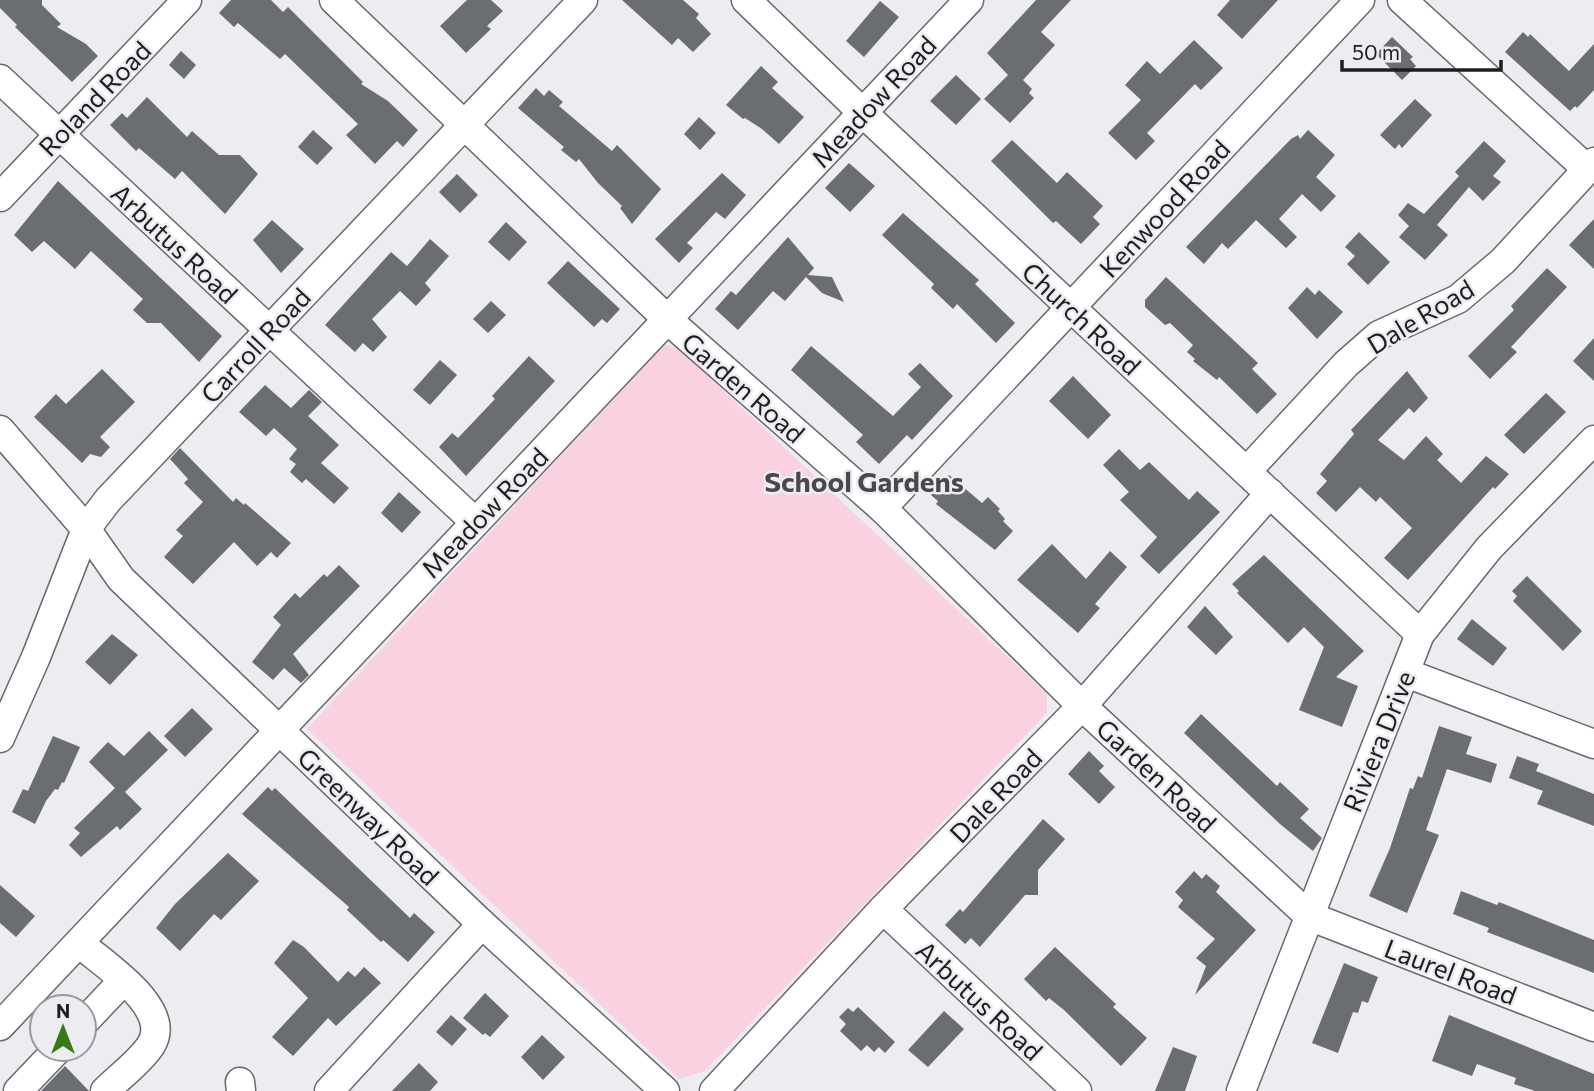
<svg xmlns="http://www.w3.org/2000/svg" width="1594" height="1091" font-family="Commissioner,sans-serif">
	<style>
		.green { fill: #f9d1e1 }
		.building { fill: #6a6d71 }
		.lines { fill: none; stroke-linecap: round; stroke-linejoin: round }
		.minor-casing { stroke: #6a696e; stroke-width: 31 }
		.minor { stroke: #fff; stroke-width: 28 }
		.labels { text-anchor: middle; dominant-baseline: central; stroke-width: 5; stroke-linejoin: round; paint-order: stroke }
		.street-label { font-size: 26px; fill: #1e1d1f; stroke: #edecf1 }
		.neighbourhood-label { font-size: 28px; font-weight: bold; fill: #49484c; stroke: #edecf1 }
	</style>
	<rect width="100%" height="100%" fill="#edecf1"/>
	<path class="green" d="M665,344l15,6 367,344v19l-342,358 -26,8 -372,-350z"/>
	<g class="building">
		<path d="M0,0h42v5l19,19 -4,3 29,17 12,12 -26,26 -57,-55 2,-2 -17,-17z"/>
		<path d="M231,0h40l12,12 5,-5 75,75 -2,2 27,17 30,29 -15,17 -6,-6 -22,23 -29,-29 12,-11 -73,-70 -5,5 -42,-36 -4,4 -15,-14z"/>
		<path d="M467,0h24l12,11 -16,15 4,3 -25,24 -26,-27z"/>
		<path d="M622,0h61l16,14 -3,4 15,16 -18,18 -15,-14 -6,7z"/>
		<path d="M1036,0h35l-30,32 14,13 -32,35 9,9 -3,4 5,5 -24,25 -26,-24 24,-24 -21,-22z"/>
		<path d="M1230,0h48l-36,39 -25,-24z"/>
		<path d="M880,1l19,16 -35,40 -18,-16z"/>
		<path d="M1523,32l5,5 2,-3 39,37 25,-27v46l-17,18 -2,-2 -5,5 -65,-59z"/>
		<path d="M1392,37l21,20 -3,2 6,7 -14,14 -26,-26z"/>
		<path d="M1194,40l29,28 -22,22 -6,-6 -48,49 8,8 -19,19 -28,-27 33,-33 -16,-15 22,-24 13,13z"/>
		<path d="M181,51l15,14 -12,14 -15,-14z"/>
		<path d="M761,66l17,16 -6,6 32,29 -25,27 -17,-15 -17,-11 -2,1 -17,-14z"/>
		<path d="M956,75l25,24 -25,26 -26,-24z"/>
		<path d="M536,88l8,8 5,-6 14,12 -4,4 53,45 5,-6 44,44 -29,35 -12,-16 2,-2 -24,-23 -19,-24 -3,3 -15,-12 3,-3 -46,-39z"/>
		<path d="M147,97l40,40 5,-6 27,24h21l18,19 -33,40 -43,-43 -7,8 -36,-31 -3,3 -26,-26 12,-12 5,5z"/>
		<path d="M1415,99l17,16 -30,33 -3,-4 -4,5 -15,-14z"/>
		<path d="M699,117l17,16 -16,17 -16,-16z"/>
		<path d="M313,130l20,18 -16,17 -19,-18z"/>
		<path d="M1308,130l27,25 -19,22 20,19 -15,16 -19,-18 -23,25 18,18 -11,11 -30,-28 -28,29 -6,-6 -18,21 -18,-17 105,-108 7,-4 2,4z"/>
		<path d="M1012,140l45,43 10,-11 36,34 -10,11 7,7 -19,20 -25,-23 -3,2 -62,-62z"/>
		<path d="M1484,141l22,20 -13,15 8,6 -18,19 -14,-14 -32,38 11,10 -23,25 -26,-23 10,-11 -11,-11 10,-12 16,11 35,-38 -4,-4z"/>
		<path d="M849,163l26,23 -25,26 -25,-24z"/>
		<path d="M722,173l24,22 -21,24 -9,-7 -29,31 6,5 -14,15 -24,-24z"/>
		<path d="M457,174l21,21 -18,18 -21,-21z"/>
		<path d="M58,181l164,155 -23,26 -38,-39h-14l-14,-13 10,-11 -52,-48 -16,18 -31,-28 -12,11 -18,-17z"/>
		<path d="M903,213l76,67 -4,4 40,39 -19,20 -39,-39 -4,5 -22,-21 3,-4 -52,-49z"/>
		<path d="M1594,219v50l-25,-24z"/>
		<path d="M272,220l32,29 -23,24 -28,-33z"/>
		<path d="M506,222l21,20 -18,19 -21,-19z"/>
		<path d="M1359,232l31,30 -22,23 -21,-21 8,-8 -10,-9z"/>
		<path d="M788,237l26,31 -6,7 24,2 12,25 -22,-9 -16,-16 -21,24 -12,-10 -35,39 -23,-21 16,-18 5,4z"/>
		<path d="M430,239l19,17 -24,27 6,7 -15,16 -16,-15 -28,28 15,18 -14,15 -10,-9 -8,9 -30,-27 66,-73 16,14z"/>
		<path d="M568,261l52,48 -13,14 -5,-4 -8,8 -47,-44z"/>
		<path d="M1547,268l20,19 -56,60 6,5 -27,27 -22,-23 46,-46 -3,-4z"/>
		<path d="M1166,277l92,86 -6,6 25,25 -20,20 -38,-37 -2,3 -24,-19 2,-2 -8,-7 6,-7 -23,-22 -5,2 -20,-18v-7z"/>
		<path d="M1307,287l8,8 4,-5 24,22 -26,27 -29,-31z"/>
		<path d="M491,301l15,14 -18,18 -15,-14z"/>
		<path d="M1594,338v43l-21,-20z"/>
		<path d="M811,346l82,70 28,-29 -13,-13 12,-11 33,33 -41,44 -5,-5 -28,29 -23,-22 7,-7 -72,-65z"/>
		<path d="M529,356l26,25 -89,95 -27,-29 13,-14 6,5 37,-39 -3,-3z"/>
		<path d="M440,360l17,15 -27,30 -17,-15z"/>
		<path d="M102,369l33,33 -35,35 10,10 -9,10 -11,-3 -8,9 -48,-46 22,-23 10,10z"/>
		<path d="M1407,371l21,27 -14,15 -5,-5 -31,32 26,20 22,-24 17,18 -6,6 24,23 25,-27 23,18 -14,15 -2,-2 -85,93 -24,-22 28,-30 -32,-31 -4,5 -16,-15 -24,25 -20,-19 11,-12 -7,-7 34,-40 -3,-4z"/>
		<path d="M1073,376l38,39 -23,24 -39,-38z"/>
		<path d="M265,385l26,23 18,-18 13,12 -14,14 31,29 -18,18 28,25 -15,16 -28,-25 -4,4 -12,-11 6,-8 -7,-5 8,-10 -23,-21 -8,8 -27,-24z"/>
		<path d="M1546,393l20,19 -42,42 -20,-19z"/>
		<path d="M180,448l53,54 3,-4 8,7 1,-2 46,40 -14,15 -6,-6 -14,14 -23,-24 -41,42 -29,-27 19,-21 -7,-6 27,-28 -19,-19 4,-4 -18,-20z"/>
		<path d="M1119,449l21,21 9,-8 40,38 8,-9 23,21 -61,62 -19,-18 17,-19 -37,-37 9,-8 -26,-27z"/>
		<path d="M949,475l33,28 6,-6 12,12 -2,2 7,8 -2,2 10,10 -18,19 -59,-46 2,-3 -7,-6z"/>
		<path d="M399,492l22,20 -19,21 -21,-20z"/>
		<path d="M1052,544l34,35 24,-28 17,16 -32,37 5,4 -22,25 -61,-53z"/>
		<path d="M1264,555l100,96 -28,26 22,9 -16,41 -43,-17 25,-63 -20,-20 -16,16 -51,-50 2,-2 -7,-7z"/>
		<path d="M339,565l21,21 -67,68 16,21 -8,8 -17,-15 -11,12 -21,-18 29,-37 -8,-8 22,-24 5,5 24,-24 3,3z"/>
		<path d="M1527,576l55,55 -19,20 -50,-50 4,-5 -5,-5z"/>
		<path d="M1205,606l28,31 -17,18 -29,-28z"/>
		<path d="M1472,619l35,29 -14,18 -36,-27z"/>
		<path d="M112,634l26,21 -28,30 -25,-23z"/>
		<path d="M192,708l21,21 -28,28 -21,-21z"/>
		<path d="M1201,714l76,72 3,-4 29,27 -9,9 22,20 -9,13 -33,-27 -96,-91z"/>
		<path d="M1439,726l33,11 -6,17 31,10 -6,19 -44,-14 -21,61 13,5 -32,78 -38,-17 21,-48 20,-60 3,1 5,-13 4,2z"/>
		<path d="M149,731l19,19 -43,42 17,17 -22,21 -3,-4 -36,31 -12,-12 11,-12 -6,-5 41,-40 -26,-26 19,-20 16,14z"/>
		<path d="M53,736l27,11 -16,36 -2,-1 -4,8 -3,-1 -9,12 -11,23 -23,-12 11,-23 5,2z"/>
		<path d="M1089,751l15,15 -5,5 16,16 -16,17 -31,-30z"/>
		<path d="M1517,756l22,8 -3,7 58,23v32l-57,-22 6,-13 -34,-13z"/>
		<path d="M268,787l4,4 3,-3 135,130 4,-5 21,19 -27,30 -25,-22 -2,2 -34,-32 2,-3 -107,-93z"/>
		<path d="M1043,819l22,20 -27,31v25h-13l-45,52 -9,-9 -6,6 -20,-19 15,-16 3,3z"/>
		<path d="M228,853l31,28 -38,39 -7,-6 -34,37 -24,-23 19,-24z"/>
		<path d="M1194,871l8,8 4,-5 14,12 -4,6 40,38 -61,65 11,-29 -10,-8 19,-19 -37,-32 5,-7 -8,-8z"/>
		<path d="M0,885l35,31 -19,21 -16,-14z"/>
		<path d="M1461,891l36,14 2,-3 95,38v33l-107,-41 2,-4 -36,-14z"/>
		<path d="M293,940l11,7 34,35 10,-11 7,6 9,-10 17,16 -45,43 -8,-8 -35,38 -21,-19 36,-39 -34,-35z"/>
		<path d="M1055,947l61,57 -3,3 34,31 -26,28 -57,-56 -15,-12 -3,3 -22,-22z"/>
		<path d="M1344,963l34,14 -10,26 -6,-2 -4,12 -5,-1 -15,41 -26,-10z"/>
		<path d="M485,993l24,23 -19,21 -5,-4 -2,2 -20,-17z"/>
		<path d="M858,1007l37,35 -10,11 -6,-6 -5,5 -7,-7 -6,6 -21,-20 6,-7 -7,-7 9,-9 5,4z"/>
		<path d="M944,1011l20,18 -36,38 -20,-17z"/>
		<path d="M451,1015l16,14 -15,17 -16,-14z"/>
		<path d="M1449,1015l145,59v17h-59l-21,-7 2,-6 -39,-14 -5,12 -40,-15z"/>
		<path d="M542,1035l23,22 -22,23 -22,-23z"/>
		<path d="M1173,1047l24,9 -12,35h-30z"/>
		<path d="M419,1063l19,19 -8,9h-38z"/>
		<path d="M65,1066l24,25h-48z"/>
	</g>
	<g class="lines">
		<g class="minor-casing">
			<g id="minor">
				<path d="M334,0l334,320 214,188 200,198 227,210 285,111"/>
				<path d="M746,0l116,112 558,522"/>
				<path d="M1402,0l185,169"/>
				<path d="M0,79l474,442"/>
				<path d="M0,197l187,-197"/>
				<path d="M0,430l86,99 35,50 361,345 183,167"/>
				<path d="M1247,471l99,-107 33,-29 79,-36 45,-38 91,-99"/>
				<path d="M882,508l478,-508"/>
				<path d="M1406,673l188,71"/>
				<path d="M0,738l36,-81 50,-128 22,-29 475,-500"/>
				<path d="M883,909l194,182"/>
				<path d="M79,943c24,21 95,65 72,102 -11,17 -32,32 -46,46"/>
				<path d="M84,1022l39,-41"/>
				<path d="M0,1026l969,-1026"/>
				<path d="M240,1082l1,9"/>
				<path d="M18,1091l40,-42"/>
				<path d="M329,1091l153,-167"/>
				<path d="M714,1091l169,-182 199,-203 188,-213"/>
				<path d="M1241,1091l179,-457 69,-86 105,-108"/>
			</g>
		</g>
		<use href="#minor" class="minor"/>
	</g>
	<g class="labels">
		<g class="street-label">
			<text transform="translate(94 98) rotate(-46)">Roland Road</text>
			<text transform="translate(873 101) rotate(-47)">Meadow Road</text>
			<text transform="translate(1164 208) rotate(-47)">Kenwood Road</text>
			<text transform="translate(175 243) rotate(43)">Arbutus Road</text>
			<text transform="translate(1420 316) rotate(-31)">Dale Road</text>
			<text transform="translate(1082 318) rotate(43)">Church Road</text>
			<text transform="translate(255 345) rotate(-47)">Carroll Road</text>
			<text transform="translate(744 387) rotate(41)">Garden Road</text>
			<text transform="translate(484 512) rotate(-46)">Meadow Road</text>
			<text transform="translate(1378 741) rotate(-68)">Riviera Drive</text>
			<text transform="translate(1157 775) rotate(43)">Garden Road</text>
			<text transform="translate(995 795) rotate(-46)">Dale Road</text>
			<text transform="translate(369 816) rotate(44)">Greenway Road</text>
			<text transform="translate(1451 971) rotate(21)">Laurel Road</text>
			<text transform="translate(980 1000) rotate(43)">Arbutus Road</text>
		</g>
		<g class="neighbourhood-label">
			<text x="864" y="481">School Gardens</text>
		</g>
	</g>
	<g transform="translate(63 1028)"><circle r="33" fill="#edecf1" stroke="#9a999d" stroke-width="2"/>
	<path d="M0-5L12 26L0 18L-12 26Z" fill="#397a18"/>
	<text y="-10" font-size="19" font-weight="bold" text-anchor="middle" fill="#1e1d1f">N</text>
	</g>
	<path d="M1342 60v10h159v-10" fill="none" stroke="#1e1d1f" stroke-width="3.5"/>
	<text x="1352" y="60" font-size="21" fill="#1e1d1f" stroke="#edecf1" stroke-width="5" paint-order="stroke">50 m</text>
</svg>
